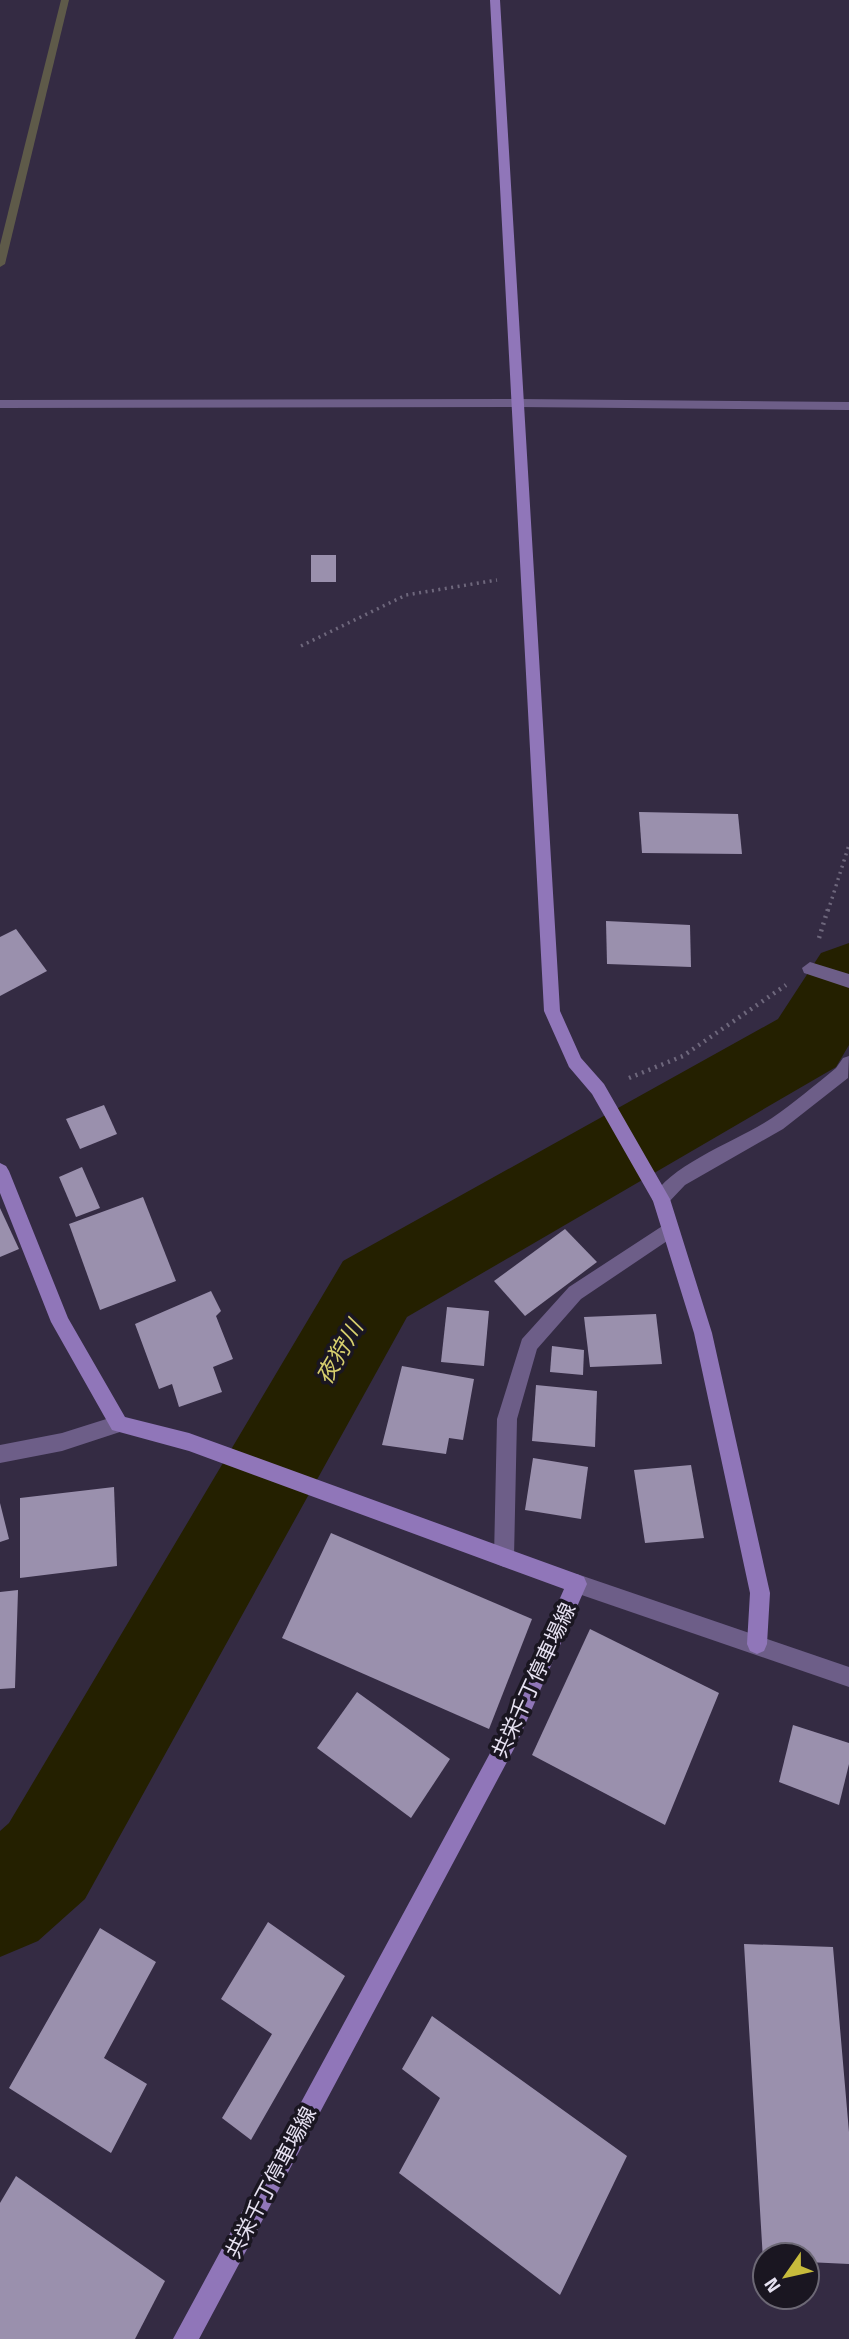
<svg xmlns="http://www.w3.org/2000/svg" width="849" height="2339" font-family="'Titillium Web','Noto Sans JP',sans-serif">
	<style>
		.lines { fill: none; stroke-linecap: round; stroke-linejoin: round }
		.stream { fill: #5e5a49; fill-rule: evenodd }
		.river { fill: #242000; fill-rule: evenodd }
		.building { fill: #9a90ad }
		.path-far1 { stroke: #6e677c; stroke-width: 3.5; stroke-dasharray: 2 4.5; stroke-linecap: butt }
		.path { stroke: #6e677c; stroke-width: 4.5; stroke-dasharray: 2 5; stroke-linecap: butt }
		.street { fill: #6d5e88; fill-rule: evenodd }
		.secondary { fill: #9076b9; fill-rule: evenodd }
		.labels { text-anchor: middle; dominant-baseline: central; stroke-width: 7; stroke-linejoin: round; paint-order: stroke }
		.street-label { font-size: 21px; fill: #e7e2f2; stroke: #1a1621 }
		.water-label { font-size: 23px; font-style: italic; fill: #d7cf6d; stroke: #1a1621 }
	</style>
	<rect width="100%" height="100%" fill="#342b43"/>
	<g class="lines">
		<path class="stream" d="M61,0h8l-64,264 -5,3v-22z"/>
		<path class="river" d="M849,943v102l-13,22 -429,250 -322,582 -47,42 -38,16v-126l9,-8 334,-562 435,-242 43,-66z"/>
	</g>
	<g class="building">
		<rect x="311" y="555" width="25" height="27"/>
		<path d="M639,812l99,2 4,40 -100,-1z"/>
		<path d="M606,921l84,4 1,42 -84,-3z"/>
		<path d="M16,929l31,42 -47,25v-59z"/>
		<path d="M104,1105l13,29 -37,15 -14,-30z"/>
		<path d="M82,1167l18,41 -24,9 -17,-40z"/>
		<path d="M143,1197l33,84 -76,29 -31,-86z"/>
		<path d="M0,1208l19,41 -19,8z"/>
		<path d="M565,1229l32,33 -72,54 -31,-35z"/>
		<path d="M211,1291l10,20 -5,5 17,43 -20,8 9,25 -43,15 -7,-23 -13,5 -24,-65z"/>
		<path d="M447,1307l42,4 -5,55 -43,-4z"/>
		<path d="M656,1314l6,50 -72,3 -6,-50z"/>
		<path d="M552,1346l32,4 -1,25 -33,-3z"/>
		<path d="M402,1366l72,13 -11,61 -14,-2 -3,16 -64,-9z"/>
		<path d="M536,1385l61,6 -2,56 -63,-6z"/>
		<path d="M533,1458l55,9 -7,52 -56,-9z"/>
		<path d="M691,1465l13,73 -59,5 -11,-73z"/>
		<path d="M114,1487l3,79 -97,12v-80z"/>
		<path d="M0,1503l9,36 -9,3z"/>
		<path d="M331,1533l201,86 -43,110 -207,-91z"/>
		<path d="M18,1590l-3,98 -15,1v-97z"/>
		<path d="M590,1629l129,64 -54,132 -133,-70z"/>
		<path d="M357,1692l93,67 -39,59 -94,-70z"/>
		<path d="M793,1725l56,18v21l-10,41 -60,-23z"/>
		<path d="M268,1922l77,54 -94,164 -29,-22 50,-84 -51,-35z"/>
		<path d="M100,1928l56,34 -52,96 43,26 -36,69 -102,-65z"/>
		<path d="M744,1944l89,3 16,185v132l-42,-2v-7h-42v5h-2z"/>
		<path d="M432,2016l195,140 -67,139 -161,-122 41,-75 -38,-29z"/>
		<path d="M16,2176l149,105 -30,58h-135v-136z"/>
	</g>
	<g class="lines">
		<g class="path-far1">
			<path d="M301,646l105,-51 91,-15"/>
			<path d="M828,911l21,-66"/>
		</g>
		<g class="path">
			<path d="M819,938l9,-29"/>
			<path d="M629,1078l54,-22 103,-71"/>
		</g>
		<g class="street">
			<path d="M518,399l331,3v8l-331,-3 -518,1v-8z"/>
			<path d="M810,962l39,12v14l-45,-15 -2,-5z"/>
			<path d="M849,1056l-1,22 -65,51 -98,56 -18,19 -6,3 -6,-3 -3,-5c16,-34 88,-59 120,-81 22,-15 43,-33 64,-50l7,-10z"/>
			<path d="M670,1221l6,2 3,6 -3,6 -95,64 -44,50 -20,70 -3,138 -3,7 -7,3 -7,-3 -3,-7 3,-138 25,-80 47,-52z"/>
			<path d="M119,1415l7,3 3,6 -3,6 -64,21 -62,12v-18l62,-12z"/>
			<path d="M577,1574l272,93v20l-279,-96 -3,-7 3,-7z"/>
		</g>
		<g class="secondary">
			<path d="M490,0h10l60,1011 21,47 23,26 66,115 42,134 58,260 -3,51 -3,7 -7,3 -7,-3 -3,-7 3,-51 -56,-260 -41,-132 -61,-107 -23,-27 -25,-56z"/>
			<path d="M0,1163l6,3 3,5 59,147 57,99 64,16 388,141 7,3 3,7 -71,161 -317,594h-26l329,-608 62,-142 -375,-138 -77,-21 -61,-108 -51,-129z"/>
		</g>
	</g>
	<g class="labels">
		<g class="street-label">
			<text transform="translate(533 1680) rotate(-65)">共栄千丁停車場線</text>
			<text transform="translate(270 2182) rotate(-62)">共栄千丁停車場線</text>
		</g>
		<g class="water-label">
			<text transform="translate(339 1352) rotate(-60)">夜狩川</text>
		</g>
	</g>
	<g transform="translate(786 2276) rotate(236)"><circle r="33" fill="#1a1621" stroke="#6c6875" stroke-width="2"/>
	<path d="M0-5L12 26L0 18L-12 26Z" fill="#c7bb3c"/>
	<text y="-10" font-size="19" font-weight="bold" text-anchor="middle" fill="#e7e2f2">N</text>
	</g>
</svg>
